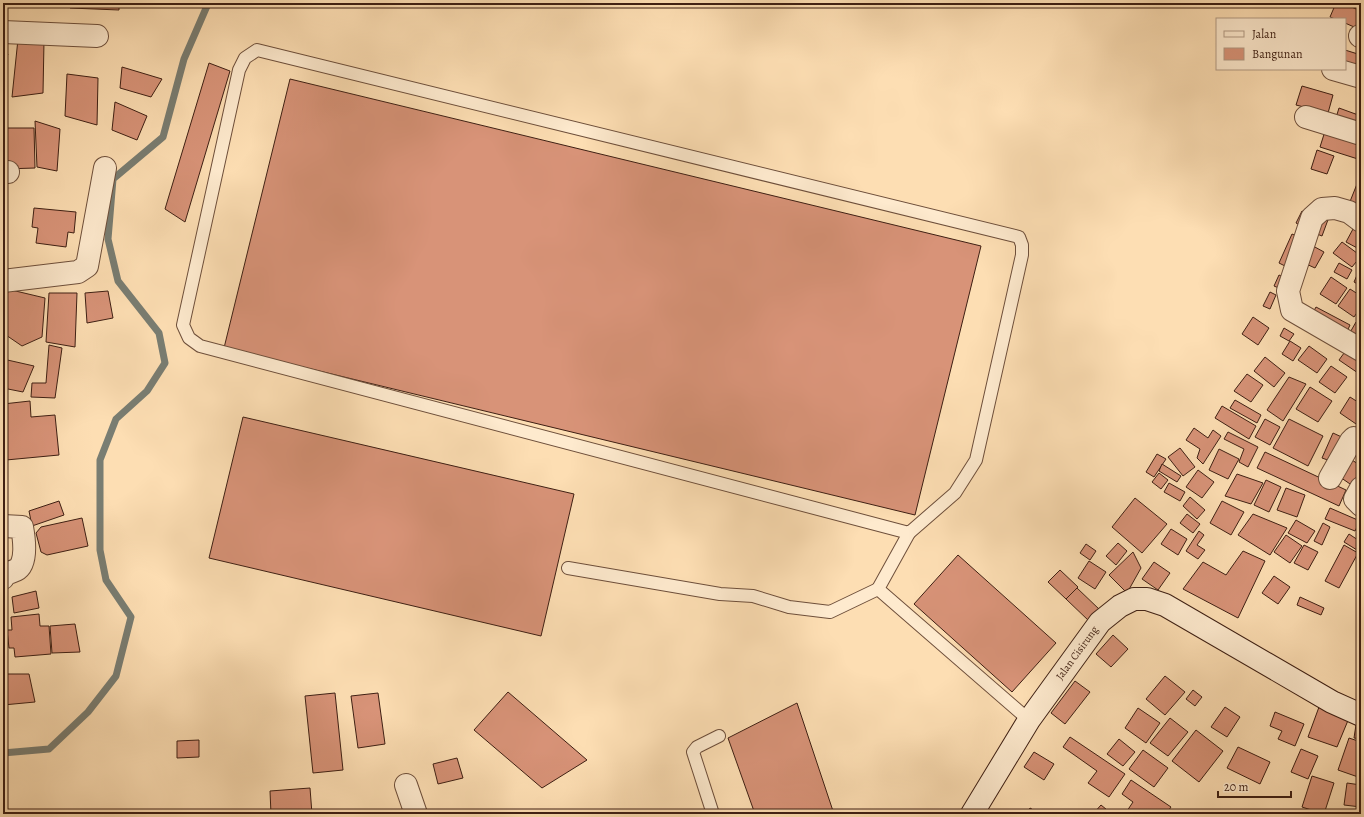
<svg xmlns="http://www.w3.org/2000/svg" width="1364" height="817" font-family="Alegreya,serif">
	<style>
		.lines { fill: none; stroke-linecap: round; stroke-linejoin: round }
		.stream { stroke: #797d72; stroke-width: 7 }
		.building { fill: #d89378; stroke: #3e1f13 }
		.service-casing { stroke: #6e4f3b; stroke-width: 14 }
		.minor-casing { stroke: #6e4f3b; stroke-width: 24 }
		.secondary-casing { stroke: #3e1f13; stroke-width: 24 }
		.service { stroke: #feeace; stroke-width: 12 }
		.minor { stroke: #feeace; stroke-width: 22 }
		.secondary { stroke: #feeace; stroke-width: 22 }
		.labels { text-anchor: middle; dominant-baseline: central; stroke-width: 3; stroke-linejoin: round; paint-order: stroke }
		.street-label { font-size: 11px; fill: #3e1f13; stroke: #feeace }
	</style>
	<rect width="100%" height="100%" fill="#fddeb3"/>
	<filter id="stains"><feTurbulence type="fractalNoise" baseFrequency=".005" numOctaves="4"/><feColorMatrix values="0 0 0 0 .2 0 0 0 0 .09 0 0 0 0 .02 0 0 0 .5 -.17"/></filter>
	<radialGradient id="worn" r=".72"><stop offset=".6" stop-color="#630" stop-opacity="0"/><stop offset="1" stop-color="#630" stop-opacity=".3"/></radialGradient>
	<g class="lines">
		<path class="stream" d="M3,753l46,-4 39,-37 28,-36 15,-59 -25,-37 -6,-30v-90l16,-41 31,-28 18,-28 -6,-30 -41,-52 -10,-42 5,-60 50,-42 21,-78 23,-53 -1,-3"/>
	</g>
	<g class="building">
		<rect x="3" y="3" width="12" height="4"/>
		<path d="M70,3h49v7l-49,-2z"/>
		<path d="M1336,3h6l19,8v19l-16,-7v-4h-10l-5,-2z"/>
		<path d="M18,39l26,2 -1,52 -31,4z"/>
		<path d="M1345,50l16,5v21l-16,-7z"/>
		<path d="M3,54h5l-5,13z"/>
		<path d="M209,63l21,8 -45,151 -20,-13z"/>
		<path d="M122,67l40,12 -11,18 -31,-9z"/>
		<path d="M67,74l31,4 -1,47 -32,-9z"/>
		<path d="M290,79l691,167 -66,269 -691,-167z"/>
		<path d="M1302,86l31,9 -5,18 -32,-8z"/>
		<path d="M115,102l32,14 -10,24 -25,-10z"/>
		<path d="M1339,108l22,8v15l-26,-10z"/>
		<path d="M35,121l25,8 -3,42 -20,-4z"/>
		<path d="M3,128h31l1,40 -31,1z"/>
		<path d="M1326,128l35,11v21l-41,-13z"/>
		<path d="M1317,150l17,6 -7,18 -16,-5z"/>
		<path d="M1361,174v40l-14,-5z"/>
		<path d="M34,208l42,4 -2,21 -6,-1 -2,15 -30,-4 2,-15 -6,-1z"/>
		<path d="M1302,211l9,5 -6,12 -9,-5z"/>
		<path d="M1329,217l-7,19 -10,-4z"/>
		<path d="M1353,229l8,4v17l-15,-8z"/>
		<path d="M1292,234l9,4 -14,29 -8,-4z"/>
		<path d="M1342,242l19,14 -9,11 -19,-14z"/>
		<path d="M1313,246l11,6 -9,16 -11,-5z"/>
		<path d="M1339,263l13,7 -5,9 -13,-7z"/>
		<path d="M1361,266v20l-7,-4z"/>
		<path d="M1279,275l7,3 -5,11 -7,-3z"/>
		<path d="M1331,277l16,11 -11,16 -16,-10z"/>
		<path d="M3,288l42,10 -3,39 -20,9 -19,-13z"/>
		<path d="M1350,289l11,7v11l-7,10 -16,-11z"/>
		<path d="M108,291l5,27 -26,5 -2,-30z"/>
		<path d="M1270,292l6,3 -6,14 -7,-3z"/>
		<path d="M49,293h28l-2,54 -29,-5z"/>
		<path d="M1316,307l34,18 -6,13 -35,-18z"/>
		<path d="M1253,317l16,11 -11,17 -16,-11z"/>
		<path d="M1356,322l5,3v18l-13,-7z"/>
		<path d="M1284,328l10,6 -5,7 -9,-5z"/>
		<path d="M1290,341l11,7 -8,13 -11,-7z"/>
		<path d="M49,345l13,3 -7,50 -24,-1 1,-14h14z"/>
		<path d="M1309,346l18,13 -10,14 -19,-13z"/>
		<path d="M1347,349l14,10v10l-3,4 -19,-13z"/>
		<path d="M1265,357l20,16 -11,14 -20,-16z"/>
		<path d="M3,359l31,7 -11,26 -20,-4z"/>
		<path d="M1331,366l16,11 -12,16 -16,-11z"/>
		<path d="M1247,374l16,11 -12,17 -17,-11z"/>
		<path d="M1289,377l17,7 -23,37 -16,-11z"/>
		<path d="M1310,387l22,14 -14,21 -22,-13z"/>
		<path d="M1350,397l11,7v19l-2,3 -19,-13z"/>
		<path d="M1235,400l26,15 -4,8 -27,-15z"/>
		<path d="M30,401l1,16 24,-2 4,40 -53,5 -3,-56z"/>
		<path d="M1222,406l34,20 -7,13 -34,-21z"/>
		<path d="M243,417l331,77 -33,142 -332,-78z"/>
		<path d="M1265,419l15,8 -10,18 -15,-8z"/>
		<path d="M1289,419l34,17 -15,30 -35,-18z"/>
		<path d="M1194,428l14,10 5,-8 8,6 -18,28 -6,-6 3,-9 -14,-9z"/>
		<path d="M1228,432l30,15 -10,20 -9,-5 5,-13 -20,-10z"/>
		<path d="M1333,433l13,6 -10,24 -14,-5z"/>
		<path d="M1180,448l15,19 -12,9 -15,-19z"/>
		<path d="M1219,449l20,10 -11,20 -19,-9z"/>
		<path d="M1265,452l81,38 -7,16 -82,-38z"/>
		<path d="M1157,454l9,5 -12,18 -8,-5z"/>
		<path d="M1349,458l12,8v9l-8,11 -16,-11z"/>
		<path d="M1162,464l19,12 -4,6 -18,-11z"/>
		<path d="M1198,470l16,12 -12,16 -16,-11z"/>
		<path d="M1159,473l9,7 -7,9 -9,-7z"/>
		<path d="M1237,474l26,9 -12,21 -26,-8z"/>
		<path d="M1266,480l15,7 -12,25 -15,-7z"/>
		<path d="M1169,483l16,9 -5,9 -16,-9z"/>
		<path d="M1286,488l19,7 -8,22 -20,-7z"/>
		<path d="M1190,497l15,13 -8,9 -14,-13z"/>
		<path d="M1135,498l32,26 -25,29 -30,-26z"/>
		<path d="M59,501l5,14 -32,11 -3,-15z"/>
		<path d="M1222,501l22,11 -13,23 -21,-12z"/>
		<path d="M1330,508l30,13 -5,10 -30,-12z"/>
		<path d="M1187,514l13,10 -7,9 -13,-10z"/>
		<path d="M1253,514l34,14 -17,27 -32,-20z"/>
		<path d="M82,518l6,28 -41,9 -6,-3 -5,-19 5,-6z"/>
		<path d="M1296,520l19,11 -8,12 -19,-10z"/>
		<path d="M1323,523l7,4 -8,18 -8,-4z"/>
		<path d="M1171,529l16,10 -9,16 -17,-11z"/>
		<path d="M1199,531l5,4 -7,10 8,5 -7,9 -12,-8z"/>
		<path d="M1349,534l12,8 -4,8 -13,-8z"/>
		<path d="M1286,535l16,11 -12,17 -16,-11z"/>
		<path d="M1118,543l9,8 -11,14 -10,-9z"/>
		<path d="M1086,544l10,7 -6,9 -10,-7z"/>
		<path d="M1304,545l14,7 -10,18 -14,-7z"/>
		<path d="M1344,545l14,8 -19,35 -14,-7z"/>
		<path d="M1243,551l22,10 -27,57 -55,-29 20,-27 23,13z"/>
		<path d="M1133,552l8,16 -14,25 -18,-18z"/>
		<path d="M958,555l98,88 -44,49 -98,-88z"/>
		<path d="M1089,561l17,11 -11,17 -17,-11z"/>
		<path d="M1154,562l16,11 -12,17 -16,-11z"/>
		<path d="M1060,570l18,17 -12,12 -18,-17z"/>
		<path d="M1274,576l16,11 -12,17 -16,-11z"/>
		<path d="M1077,588l23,22 -11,11 -23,-22z"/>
		<path d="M36,591l3,17 -25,5 -2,-16z"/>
		<path d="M1300,597l24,11 -3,7 -24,-10z"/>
		<path d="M39,614l1,12h9l2,28 -36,3 -1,-9h-5l-2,-18h5l-1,-13z"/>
		<path d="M75,624l5,28 -28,1 -2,-27z"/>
		<path d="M1113,635l15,14 -17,18 -15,-13z"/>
		<path d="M3,674h26l6,28 -32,3z"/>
		<path d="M1165,676l20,16 -20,23 -19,-16z"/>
		<path d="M1075,681l15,11 -25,32 -14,-11z"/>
		<path d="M1193,690l9,7 -7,9 -9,-7z"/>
		<path d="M508,692l79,68 -45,28 -68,-58z"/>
		<path d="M335,693l8,77 -30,3 -8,-77z"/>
		<path d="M378,693l7,51 -27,4 -7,-52z"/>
		<path d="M797,703l37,111h-79l-27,-76z"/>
		<path d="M1225,707l15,10 -13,20 -16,-10z"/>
		<path d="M1319,707l30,11 -12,29 -29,-10z"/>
		<path d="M1138,708l22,15 -14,20 -21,-15z"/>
		<path d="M1275,712l29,12 -9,22 -17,-7 4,-8 -12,-5z"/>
		<path d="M1170,718l18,14 -20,24 -18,-13z"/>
		<path d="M1357,718l4,1v20l-7,-1z"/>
		<path d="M1196,730l27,21 -24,31 -27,-21z"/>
		<path d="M1070,737l55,37 -16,23 -21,-14 9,-12 -34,-24z"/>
		<path d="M1349,738l12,4v36l-23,-8z"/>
		<path d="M1119,739l16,13 -12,14 -16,-12z"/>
		<path d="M199,740v17l-22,1v-17z"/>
		<path d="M1238,747l32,15 -10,22 -33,-16z"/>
		<path d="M1301,749l17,7 -10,23 -17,-7z"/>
		<path d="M1143,750l25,18 -14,19 -25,-18z"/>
		<path d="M1034,752l20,12 -10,16 -20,-13z"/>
		<path d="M457,758l6,20 -25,6 -5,-20z"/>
		<path d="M1312,776l22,7 -10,31 -22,-7z"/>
		<path d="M1131,780l40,27 -5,7h-41l8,-12 -11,-8z"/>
		<path d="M1347,783l14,2v22l-17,-2z"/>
		<path d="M310,788l2,26h-41l-1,-23z"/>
		<path d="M1101,805l11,9h-19z"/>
		<path d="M1030,808l10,6h-14z"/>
	</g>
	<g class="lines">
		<g class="service-casing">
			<g id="service">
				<path d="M257,50l762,187 3,8v10l-46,205 -21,33 -46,40 -709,-187 -11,-8 -6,-13 56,-255 6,-12z"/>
				<path d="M909,533l-31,56 151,131"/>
				<path d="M568,568l152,26 33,2 36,11 41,5 48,-23"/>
				<path d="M713,814l-20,-62 4,-5 22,-11"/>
			</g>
		</g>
		<g class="minor-casing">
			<g id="minor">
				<path d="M3,32l94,4"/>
				<path d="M1360,36h1"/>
				<path d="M1333,69l28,8"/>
				<path d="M1306,117l55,17"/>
				<path d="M3,172h5"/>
				<path d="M1361,221l-12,-9 -14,-4 -13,1 -10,9 -24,73 4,19 69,40"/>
				<path d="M3,281l75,-9 9,-6 18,-98"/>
				<path d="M1330,478l21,-37 3,-3 7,2"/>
				<path d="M1361,488l-6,11 6,6"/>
				<path d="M3,526l19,1c2,11 6,37 -6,43 -6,3 -10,2 -13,8"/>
				<path d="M406,785l10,29"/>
			</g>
		</g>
		<g class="secondary-casing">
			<path id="secondary" d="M972,814l57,-94 71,-98 20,-16 14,-7h13l18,6 167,97 29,13"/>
		</g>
		<use href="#service" class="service"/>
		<use href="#minor" class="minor"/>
		<use href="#secondary" class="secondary"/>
	</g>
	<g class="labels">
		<g class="street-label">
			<text transform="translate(1077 653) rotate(-54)">Jalan Cisirung</text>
		</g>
	</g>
	<rect width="1364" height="817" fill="none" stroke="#fddeb3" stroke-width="16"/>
	<rect x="4" y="4" width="1356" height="809" fill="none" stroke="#3e1f13" stroke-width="2"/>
	<rect x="8" y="8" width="1348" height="801" fill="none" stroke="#3e1f13"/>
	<rect x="1216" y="18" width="130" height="52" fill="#feeace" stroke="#b19983"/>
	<rect x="1224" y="31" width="20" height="6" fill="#feeace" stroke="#b19983"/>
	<text x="1252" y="38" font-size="12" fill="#3e1f13">Jalan</text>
	<rect x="1224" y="48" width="20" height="12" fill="#d89378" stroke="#b19983"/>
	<text x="1252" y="58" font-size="12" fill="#3e1f13">Bangunan</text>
	<path d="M1218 791v6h73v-6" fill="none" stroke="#3e1f13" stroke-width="2"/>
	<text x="1224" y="791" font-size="12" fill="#3e1f13" stroke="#feeace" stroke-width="3" paint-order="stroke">20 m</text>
	<rect width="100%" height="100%" filter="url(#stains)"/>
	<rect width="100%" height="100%" fill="url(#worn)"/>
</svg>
